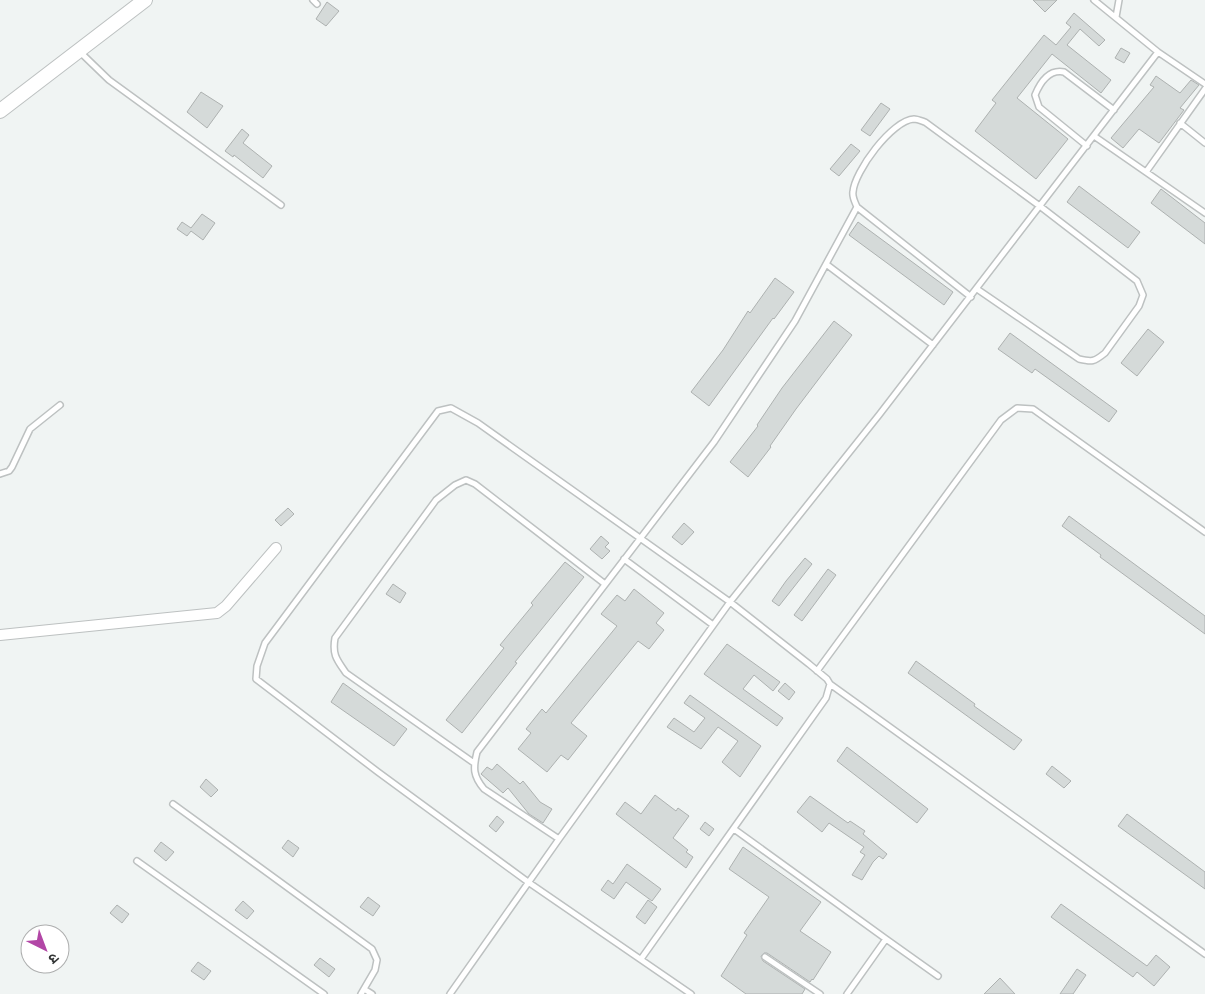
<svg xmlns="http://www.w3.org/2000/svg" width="1205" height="994" font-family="'Times New Roman','Noto Sans Devanagari',serif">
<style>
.building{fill:#d5dad9;stroke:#adb1b0}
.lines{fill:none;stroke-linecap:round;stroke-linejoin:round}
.lane-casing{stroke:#bdc1c1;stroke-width:8}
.street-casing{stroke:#bdc1c1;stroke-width:12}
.secondary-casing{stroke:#bdc1c1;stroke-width:16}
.lane{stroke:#fff;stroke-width:5}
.street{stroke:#fff;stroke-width:10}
.secondary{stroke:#fff;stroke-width:14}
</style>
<rect width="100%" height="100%" fill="#f0f4f3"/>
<path class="building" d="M1033 0H1057L1045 12Z
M327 2 339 11 326 26 316 19Z
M1074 13 1105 40 1099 46 1080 29 1067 45 1111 80 1101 93 1052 54 1017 98 1068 139 1036 179 975 131 996 103 992 100 1044 35 1056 45 1071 27 1066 23Z
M1121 48 1130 53 1124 63 1115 58Z
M1156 76 1180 93 1191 80 1199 85 1180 108 1184 110 1159 143 1139 129 1123 148 1111 138 1154 87 1150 85Z
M201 92 223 106 207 128 187 112Z
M881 103 890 109 870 136 861 130Z
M242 129 249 135 243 143 272 166 263 178 234 155 233 157 225 151Z
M851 144 860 151 839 176 830 169Z
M1079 186 1140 232 1128 248 1067 202Z
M1161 189 1205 223V244L1151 203Z
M202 214 215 223 203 240 191 231 187 236 177 229 182 222 191 228Z
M858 222 953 292 944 305 849 235Z
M775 278 794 292 774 319 773 318 709 406 691 392 723 350 748 311 750 313Z
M834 321 852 335 796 409 770 446 771 447 748 477 730 462 758 426 757 425 782 388Z
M1148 329 1164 342 1137 376 1121 363Z
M1010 333 1117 411 1109 422 1035 369 1032 373 998 349Z
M288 508 294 514 281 526 275 520Z
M1069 516 1205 616V634L1100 557 1101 555 1062 526Z
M684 523 694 532 682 545 672 537Z
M601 536 609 543 605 547 610 551 602 559 590 549Z
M805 558 812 564 779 606 772 601 786 581Z
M565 562 584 577 515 662 517 663 462 733 446 720 504 648 500 645 533 605 531 603Z
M828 569 836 575 802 621 794 615Z
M393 584 406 593 400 603 386 594Z
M634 589 664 613 656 623 664 630 649 649 638 641 571 723 587 736 568 760 561 755 547 772 518 749 531 733 526 729 542 709 546 713 617 626 601 614 617 595 625 601Z
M727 644 780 682 773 691 754 675 743 689 783 718 777 726 704 674Z
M916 661 975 704 974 706 1022 740 1014 750 908 673Z
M343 683 407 729 394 746 331 702Z
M785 683 795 692 789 700 778 691Z
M690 695 761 746 740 777 722 762 738 741 718 727 701 749 667 727 674 718 694 732 705 718 684 703Z
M847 747 928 809 917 823 837 761Z
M497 764 520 784 523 781 540 802 552 809 543 823 529 814 508 788 503 793 481 774 487 767 492 770Z
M1052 766 1071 781 1064 788 1046 774Z
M206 779 218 790 211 797 200 787Z
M655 795 676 811 678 808 689 816 673 838 688 850 686 852 693 857 686 868 616 814 625 802 641 814Z
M810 796 848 823 850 821 865 831 863 834 887 854 883 859 879 856 873 862 862 880 852 875 865 855 860 852 864 847 829 823 822 832 797 812Z
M1127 814 1205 872V889L1118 826Z
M497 816 504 822 496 832 489 826Z
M705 822 714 829 709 836 700 829Z
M288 840 299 848 293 857 282 848Z
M161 842 174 852 166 861 154 851Z
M743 847 821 902 800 931 831 952 813 980 812 979 810 982 767 953H764L761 956 763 961 805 989 802 994H746L721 976 747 935 744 933 769 897 729 869Z
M627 864 661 889 652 901 626 882 614 899 601 890 608 880 613 884Z
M368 897 380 906 373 916 360 907Z
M648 900 657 907 645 924 636 917Z
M243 901 254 911 247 919 235 910Z
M1061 904 1147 966 1156 955 1170 967 1154 986 1137 972 1133 977 1051 917Z
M117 905 129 914 122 923 110 913Z
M320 958 335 969 329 977 314 965Z
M198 962 211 971 204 980 191 971Z
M1077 969 1086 975 1073 994H1060Z
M1000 978 1015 994H984Z"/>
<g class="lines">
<defs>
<path id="lane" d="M313 0 317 4
M1094 0 1158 52 1205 84
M1116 17 1119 0
M79 51 109 80 281 205
M1180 123 1205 143
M1094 136 1205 213
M1087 146 1039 107 1035 95C1040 83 1049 69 1064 72L1114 110
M1146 172 1205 89
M826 264 933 345
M971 297 857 207C855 202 852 197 853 192 854 172 892 120 914 119 917 119 922 121 925 122L1041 207 1137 281 1143 295 1139 306 1105 353C1094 362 1092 362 1079 359L977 289
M0 474 9 471 12 467 30 429 60 405
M624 559 713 625
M817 671 1001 420 1017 408 1033 409 1205 532
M474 763 346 673C337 660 332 655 335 638L436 500 455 485 466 480 475 484 605 584
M173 804 372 949 377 960 375 970 361 994
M734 829 886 939 847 994
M559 839 730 602 879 415 1158 52
M137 861 324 994
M886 939 938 976
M765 957 820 994
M641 959 826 698 830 684
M364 989 372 994
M450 994 559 839 484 789C473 776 473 768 477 752L714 442 795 321 857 207
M691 994 528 882 378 772 256 679 257 666 265 643 438 411 451 408 478 423 730 602 809 664 827 679 830 684 1205 954"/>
<path id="street" d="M0 635 217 613 226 606 276 548"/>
<path id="secondary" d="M0 111 145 0"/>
</defs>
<use href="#lane" class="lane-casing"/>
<use href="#street" class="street-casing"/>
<use href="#secondary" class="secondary-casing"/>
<use href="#lane" class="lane"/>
<use href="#street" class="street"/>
<use href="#secondary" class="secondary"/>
</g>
<g transform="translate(45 949) rotate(138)"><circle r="24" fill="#ffffff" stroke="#adaeae"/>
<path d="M0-4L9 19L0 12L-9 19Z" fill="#b246a6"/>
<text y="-8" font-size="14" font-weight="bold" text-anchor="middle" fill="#323434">उ</text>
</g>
</svg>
